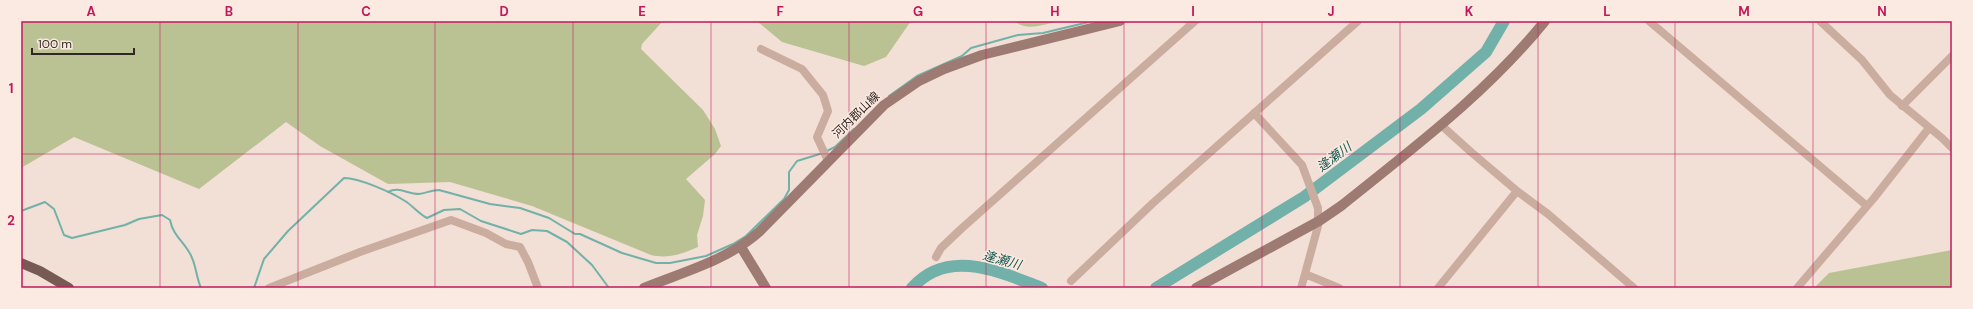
<svg xmlns="http://www.w3.org/2000/svg" width="1973" height="309" font-family="'DM Sans','Noto Sans JP',sans-serif">
<style>
.green{fill:#bac294}
.lines{fill:none;stroke-linecap:round;stroke-linejoin:round}
.stream{stroke:#72b1a9;stroke-width:2}
.river{stroke:#72b1a9;stroke-width:12}
.street{stroke:#cbada0;stroke-width:8}
.secondary{stroke:#9e7b72;stroke-width:10}
.primary{stroke:#775a54;stroke-width:10}
.grid{fill:none;stroke:#c2185b;stroke-width:1;stroke-opacity:0.55}
.labels{text-anchor:middle;dominant-baseline:central;stroke-width:3;stroke-linejoin:round;paint-order:stroke}
.street-label{font-size:12px;fill:#342624;stroke:#faeae1}
.water-label{font-size:13px;font-style:italic;fill:#175851;stroke:#faeae1}
.neatline{fill:none;stroke:#c2185b;stroke-width:1.5}
.grid-label{font-size:13px;text-anchor:middle;font-weight:bold;fill:#c2185b}
</style>
<rect width="100%" height="100%" fill="#f2dfd5"/>
<path class="green" d="M21 21H663L642 44 641 49 703 110 715 129 721 146 715 154 686 179 705 200 703 216 697 235 698 247C682 254 668 259 651 255L532 206 450 182 388 184 320 146 286 122 199 189 74 137 21 168Z
M757 21H911L886 57 864 66 782 42Z
M1015 21H1060C1046 24 1025 32 1015 21Z
M1952 250V288H1814L1829 273Z"/>
<g class="lines">
<path class="stream" d="M889 96 917 76 962 56 971 48 1018 35 1043 33 1093 21
M827 151 835 147 854 129
M388 192C399 186 407 194 419 194 426 193 432 190 439 190L490 204 520 208 549 218 575 234H580L622 253 656 263H670L706 256 733 244 746 236 784 199 789 190V172L797 161 823 153
M21 211 45 202 54 209 64 235 72 238 125 225 139 219 162 215 170 220C173 235 182 240 189 252 196 262 196 277 201 288
M254 288 264 259 288 231 344 178C359 178 391 192 405 201 413 206 419 214 427 218L444 210 460 209 481 221 521 234 532 230 547 231 567 242 592 265 609 288"/>
<path class="river" d="M912 288C948 247 1000 272 1042 288
M1156 288 1304 197 1421 109 1486 52 1504 21"/>
<path class="street" d="M1649 21 1867 206
M1820 21 1862 60 1890 95 1942 138 1952 148
M761 49 802 69 823 95 828 111 817 137 828 161
M1902 106 1952 56
M1254 113 1302 165 1318 208V226L1305 274 1339 288
M1441 125 1471 152 1517 191 1548 214 1634 288
M936 257 941 248 961 229 1195 21
M1071 281 1153 203 1358 21
M269 288 360 252 451 220 486 233 506 244 520 247 528 262 538 288
M1301 288 1305 274
M1438 288 1517 191
M1797 288 1874 198 1929 128"/>
<path class="secondary" d="M741 247 766 288
M644 288C683 272 726 261 759 232L884 105 919 81 944 69 982 55 1120 21
M1196 288 1319 221 1341 206C1413 148 1487 93 1545 21"/>
<path class="primary" d="M21 263 40 271 69 288"/>
</g>
<path class="grid" d="M160 21V288M298 21V288M435 21V288M573 21V288M711 21V288M849 21V288M986 21V288M1124 21V288M1262 21V288M1400 21V288M1538 21V288M1675 21V288M1813 21V288M21 154H1952"/>
<g class="labels">
<g class="street-label">
<text transform="translate(856 115) rotate(-44)">河内郡山線</text>
</g>
<g class="water-label">
<text transform="translate(1334 157) rotate(-37)">逢瀬川</text>
<text transform="translate(1002 260) rotate(16)">逢瀬川</text>
</g>
</g>
<rect width="1973" height="309" fill="none" stroke="#faeae1" stroke-width="44"/>
<path d="M32 48v6h102v-6" fill="none" stroke="#342624" stroke-width="2"/>
<text x="38" y="48" font-size="12" fill="#342624" stroke="#faeae1" stroke-width="3" paint-order="stroke">100 m</text>
<rect x="22" y="22" width="1929" height="265" class="neatline"/>
<g class="grid-label">
<text x="91" y="16">A</text>
<text x="229" y="16">B</text>
<text x="366" y="16">C</text>
<text x="504" y="16">D</text>
<text x="642" y="16">E</text>
<text x="780" y="16">F</text>
<text x="918" y="16">G</text>
<text x="1055" y="16">H</text>
<text x="1193" y="16">I</text>
<text x="1331" y="16">J</text>
<text x="1469" y="16">K</text>
<text x="1607" y="16">L</text>
<text x="1744" y="16">M</text>
<text x="1882" y="16">N</text>
<text x="11" y="93">1</text>
<text x="11" y="225">2</text>
</g>
</svg>
